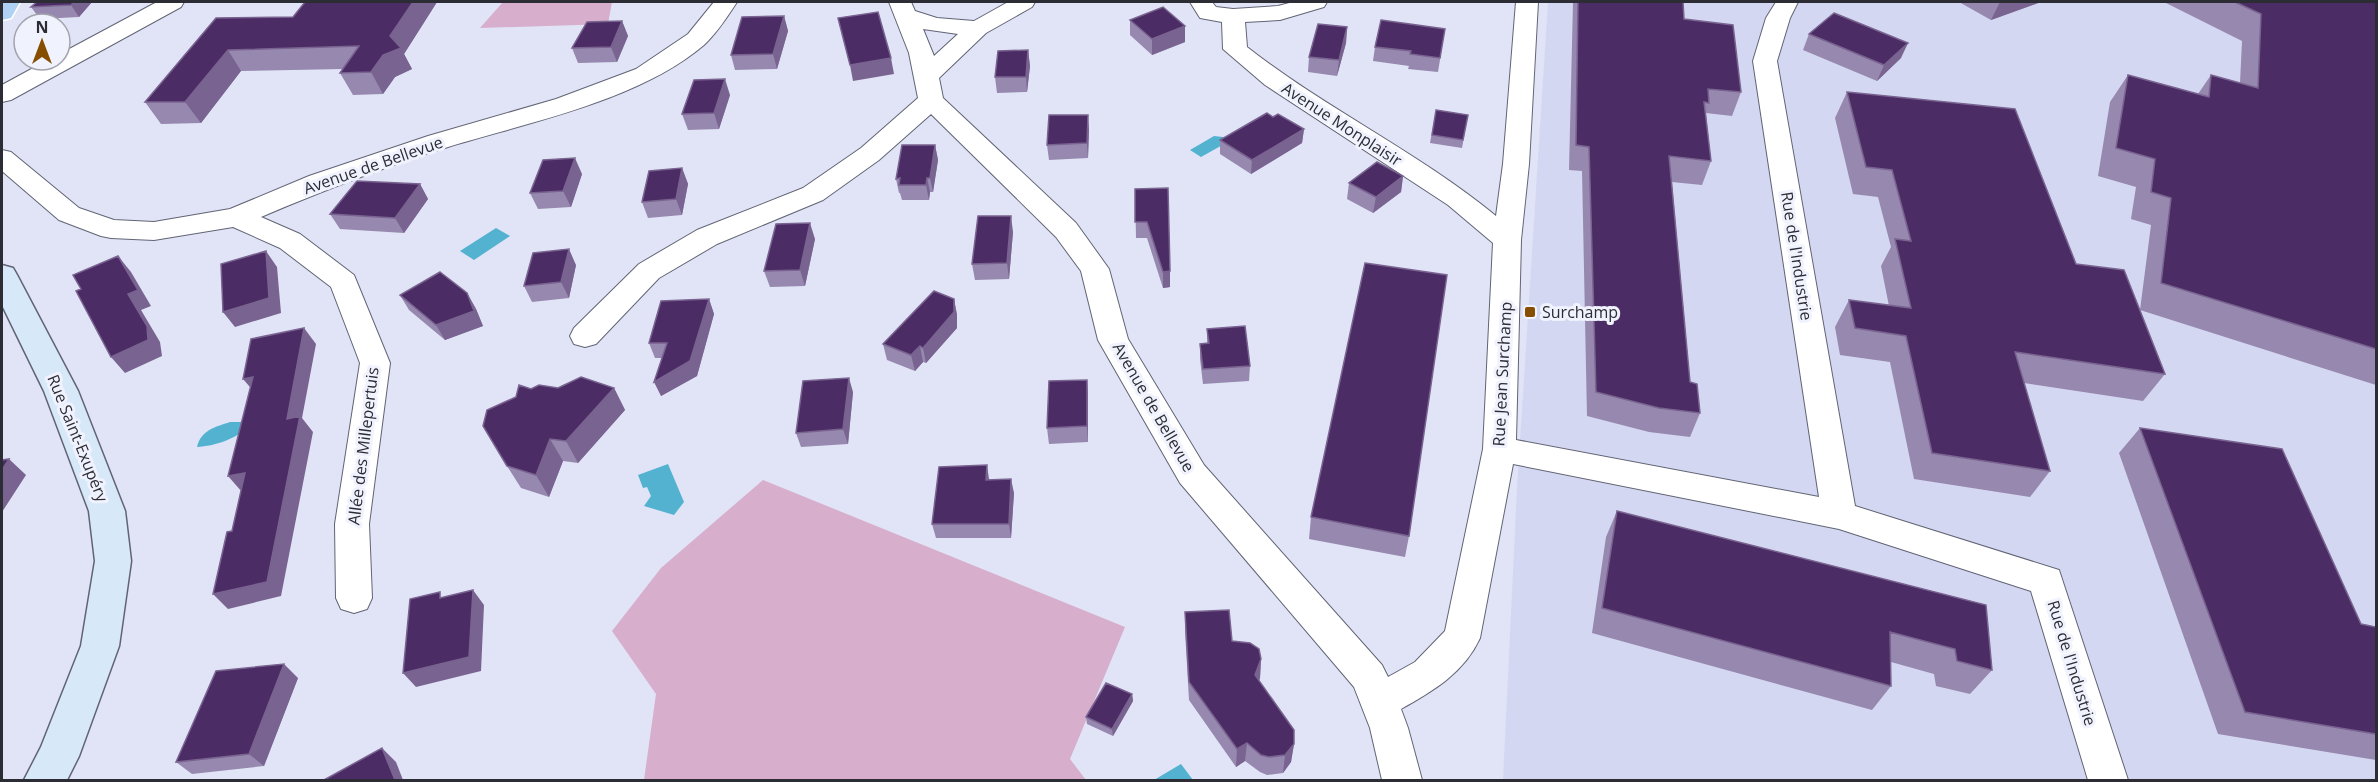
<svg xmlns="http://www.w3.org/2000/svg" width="2378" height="782" font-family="'Open Sans',sans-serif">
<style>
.built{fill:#d4d7f1}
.green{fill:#d7aecb}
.water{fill:#52b2cf}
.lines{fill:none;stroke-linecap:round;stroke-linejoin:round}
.street-casing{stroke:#616474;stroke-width:2}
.secondary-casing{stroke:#616474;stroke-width:3}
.primary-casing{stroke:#fff;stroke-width:3}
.street{fill:#fff;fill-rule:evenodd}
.secondary{fill:#d7e8f9;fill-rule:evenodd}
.primary{fill:#afd1f4;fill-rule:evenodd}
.wall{fill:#9688ae}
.shaded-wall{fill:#796390}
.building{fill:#4c2c64;stroke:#796390;stroke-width:1.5}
.poi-dot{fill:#864e00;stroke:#f0f2fe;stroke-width:2}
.labels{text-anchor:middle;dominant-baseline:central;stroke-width:6;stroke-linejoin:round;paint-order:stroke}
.street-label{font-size:16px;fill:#2c2d34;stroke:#f0f2fe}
.poi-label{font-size:16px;fill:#2c2d34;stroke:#f0f2fe;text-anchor:start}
</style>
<rect width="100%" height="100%" fill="#e1e4f7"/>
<path class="built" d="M1548 2H2376V780H1503L1517 488Z"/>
<path class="green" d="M503 2H612L608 24 480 28Z
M763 480 1125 627 1070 759 1086 780H644L656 694 612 631 661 568Z"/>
<path class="water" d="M1214 136 1223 137 1226 143 1201 157 1190 150Z
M496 228 510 236 474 260 460 251Z
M230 422H241L248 426C237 439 215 446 197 447 201 430 215 427 230 422Z
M668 464 684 502 674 515 644 506 651 496 647 487 643 488 638 475Z
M1181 764 1193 780H1154Z"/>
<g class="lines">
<defs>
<path id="street" d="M157 2H184L181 7 11 100 2 102V85L48 60H60V54Z
M714 2H737C728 16 716 34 704 45 638 101 529 122 448 147 384 167 322 191 261 217L300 234 354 275 390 363 369 524 372 598 367 609 354 613 341 609 336 598 335 524 360 363 331 287 280 248 233 227 154 240 111 238 101 236 59 220 2 171V150L11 152 79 208 114 220 154 222 230 209 309 176 428 136 556 99 636 69 688 34Z
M889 2H911L915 11 937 18 974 21 1008 2H1035L1032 7 986 33 939 78 943 98 1076 223 1109 269 1128 339 1204 465 1382 665 1388 677 1415 662 1445 631 1483 449 1493 243 1448 205 1265 85 1223 49 1222 22 1200 18 1190 2H1212L1216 7 1233 9 1278 6 1293 2H1327L1324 7 1280 20 1245 22 1247 47C1326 109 1418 152 1496 216L1503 164 1516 2H1538L1529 164 1521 240 1516 440 1819 497 1753 61 1766 18 1776 2H1798L1790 18 1777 61 1855 506 2059 570 2128 780H2088L2031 591 1839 529 1513 464 1480 638C1464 673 1433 691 1401 709L1408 728 1422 780H1382L1370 728 1354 687 1180 483 1098 340 1081 271 1056 237 931 114 879 160 823 200 717 244 659 278 596 344 585 347 574 344 570 336 574 328 639 264 697 230 803 188 861 148 918 98 909 53ZM923 29 958 34 934 56Z"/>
<path id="secondary" d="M2 265 13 268 17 275 78 391 125 511 131 561 119 646 79 756 67 780H24L41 747 81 646 95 561 89 511 44 391 2 305Z"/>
<path id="primary" d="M2 2H20L11 18 2 20Z"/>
</defs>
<use href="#street" class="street-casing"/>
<use href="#secondary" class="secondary-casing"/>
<use href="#primary" class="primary-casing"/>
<use href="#street" class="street"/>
<use href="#secondary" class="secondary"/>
<use href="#primary" class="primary"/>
</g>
<path class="wall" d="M92 2 79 17 40 19 31 7Z
M305 2H437L404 54 412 69 395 77 383 94 353 95 340 73 343 69 241 71 201 123 161 124 145 102 216 18 293 17Z
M1573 2H1683L1684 19 1741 92 1732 116 1706 113 1711 161 1702 185 1672 182 1690 382 1700 413 1690 437 1649 432 1587 416 1582 171 1569 170Z
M1959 2H2041L1991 20Z
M2164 2H2376V385L2140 310 2151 225 2131 219 2136 187 2098 176 2110 102 2128 75 2198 94 2211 75 2240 83 2242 41Z
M784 16 788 31 777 69 735 70 731 55Z
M1130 20 1185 42 1152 55 1130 35Z
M622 21 628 36 617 62 578 63 572 48Z
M1347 27 1346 43 1337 76 1308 72 1309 57Z
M1445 29 1438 72 1408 69 1409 66 1373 61 1375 47Z
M1809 34 1901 58 1877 81 1803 50Z
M1028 50 1030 66 1027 92 997 93 995 77Z
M1847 92 2076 264 2165 374 2143 401 2024 383 2050 471 2030 497 1914 479 1890 362 1840 355 1835 327 1849 300 1889 306 1881 266 1891 247 1878 197 1853 194 1835 118Z
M730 95 719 129 688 130 682 114Z
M1436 110 1468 115 1462 148 1430 143Z
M1273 117 1304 129 1302 143 1251 174 1220 154V140Z
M1089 129 1088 158 1049 160 1047 145Z
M935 145 938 160 933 192H930L929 200H902L900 193H899L896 179Z
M682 168 688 184 682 215 648 218 642 202Z
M582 174 571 207 538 209 530 193Z
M1403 176 1401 192 1373 213 1347 199 1349 183Z
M420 184 428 199 404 233 340 229 330 214Z
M1135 189 1170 287 1163 288 1147 238H1136Z
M1013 232 1009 279 975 280 972 264Z
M815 239 805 286 770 287 764 271Z
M576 265 569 298 532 302 524 286Z
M467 293 476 309 483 326 445 340 409 310 400 295Z
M709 299 714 314 697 376 661 396 662 358H655L649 343Z
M954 299 957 315V328L926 363 923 362 915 371 887 360 883 344Z
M1207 329 1250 366 1249 381 1203 384 1200 359V344L1207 343Z
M1087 380 1088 396V442L1049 444 1047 428Z
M558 388H614L625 410 578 463 563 461 549 497 521 488 507 466 531 389Z
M853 392 848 444 801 447 796 433Z
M2140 428 2361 624 2376 627V760L2218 734 2119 453Z
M989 480 1014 493 1011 538H936L932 524Z
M1617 511 1986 605 1992 670 1970 694 1936 686 1934 674 1891 662V686L1872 710 1592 633 1606 537Z
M1311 517 1409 536 1405 557 1309 539Z
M1185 612 1261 659 1260 678 1259 681 1294 744 1291 762 1283 773 1267 775 1260 772 1245 761 1236 767 1189 700 1185 631Z
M298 678 264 766 192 774 176 762Z
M1132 694 1133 701 1113 736 1087 724 1086 717Z"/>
<path class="shaded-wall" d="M74 2H92L79 17 71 5Z
M413 2H437L404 54 412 69 395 77 383 94 371 72 390 36Z
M2000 2H2041L1991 20Z
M784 16 788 31 777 69 773 54Z
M622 21 628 36 617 62 611 47Z
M1185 26V42L1152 55V39Z
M1347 27 1346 43 1337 76 1339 60Z
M1908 43 1901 58 1877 81 1884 65Z
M228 50 241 71 201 123 185 102Z
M1028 50 1030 66 1027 92 1026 77Z
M891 58 894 74 853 81 850 65Z
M725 79 730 95 719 129 714 113Z
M1088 115 1089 129 1088 158 1087 143Z
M1304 129 1302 143 1251 174 1252 160Z
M935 145 938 160 933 192 930 178Z
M575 158 582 174 571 207 563 191Z
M682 168 688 184 682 215 676 199Z
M1403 176 1401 192 1373 213 1376 197Z
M927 178 930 192 929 200 926 185Z
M420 184 428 199 404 233 395 218Z
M1011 216 1013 232 1009 279 1007 263Z
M810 223 815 239 805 286 800 270Z
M569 249 576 265 569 298 561 282Z
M266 251 277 267 281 313 235 327 223 312Z
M118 256 131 272 151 306 141 310 160 342 162 356 125 373 111 357Z
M1170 271V287L1163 288V272Z
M467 293 476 309 483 326 445 340 436 325Z
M709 299 714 314 697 376 661 396 654 382Z
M954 299 957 315V328L926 363 923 348Z
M304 328 316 344 302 418 313 432 281 596 228 609 213 594 287 419Z
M920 346 923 362 915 371 911 355Z
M253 377 256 394 243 379Z
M849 378 853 392 848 444 843 429Z
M1087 380 1088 396V442L1087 426Z
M614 388 625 410 578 463 566 441Z
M550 439 563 461 549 497 536 475Z
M9 459 26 475 2 512V470Z
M987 465 989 479V494L986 480Z
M245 473 242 492 228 476Z
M1011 479 1014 493 1011 538 1009 524Z
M473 590 484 605 481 671 416 687 403 673Z
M1261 659 1260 678 1253 694 1255 675Z
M284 664 298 678 264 766 249 754Z
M1132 694 1133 701 1113 736 1112 729Z
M1247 743 1245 761 1236 767 1237 749Z
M1294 744 1291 762 1283 773 1285 755Z
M382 748 396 762 403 780H395Z"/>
<path class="building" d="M37 2H74L71 5 31 7Z
M305 2H413L390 36 401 48 383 55 371 72 340 73 359 46 228 50 185 102H145L216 18 293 17Z
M1578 2H1683L1684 19 1733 25 1741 92 1708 89 1709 103 1704 102 1711 161 1669 156 1690 382 1697 384 1700 413 1659 408 1596 392 1589 147 1576 145Z
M2235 2H2376V349L2161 283 2171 198 2151 192 2155 159 2116 148 2128 75 2209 97 2211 75 2258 88 2261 14Z
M1163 7 1185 26 1152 39 1130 20Z
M878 12 891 58 850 65 838 18Z
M1834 13 1908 43 1884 65 1809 34Z
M784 16 773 54 731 55 742 17Z
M1381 20 1445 29 1440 58 1410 54 1411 51 1375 47Z
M622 21 611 47 572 48 587 22Z
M1318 24 1347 27 1339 60 1309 57Z
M1028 50 1026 77H995L998 51Z
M725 79 714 113 682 114 694 80Z
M1847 92 2015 109 2076 264 2124 270 2165 374 2015 352 2050 471 1932 453 1906 336 1855 328 1849 300 1911 308 1895 239 1911 241 1892 170 1866 167Z
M1436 110 1468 115 1463 140 1432 135Z
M1267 113 1273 117 1278 114 1304 129 1252 160 1220 140Z
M1049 115H1088L1087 143 1047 145Z
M902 145H935L930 178H927L926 185H899L900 178 896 179Z
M575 158 563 191 530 193 543 160Z
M1377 162 1403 176 1376 197 1349 183Z
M682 168 676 199 642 202 649 171Z
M357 181 420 184 395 218 330 214Z
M1168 188 1170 271 1163 272 1147 222H1135V189Z
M978 216H1011L1007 263 972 264Z
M810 223 800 270 764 271 776 224Z
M569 249 561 282 524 286 533 253Z
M266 251 269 298 223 312 221 264Z
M118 256 138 290 128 294 147 326 148 340 111 357 76 291 81 289 73 275Z
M1365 263 1447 275 1409 536 1311 517Z
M440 272 467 293 474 311 436 325 400 295Z
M934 291 954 299V312L923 348 920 346 911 355 883 344Z
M709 299 690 361 654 382 667 343H649L661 301Z
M1245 326 1250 366 1203 369 1200 344 1209 343 1207 329Z
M304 328 287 419 300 416 267 582 213 594 227 532 232 531 245 473 228 476 253 377 243 379 251 339Z
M581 377 614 388 566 441 550 439 536 475 507 466 483 426 487 410 516 397 519 385 531 389 539 385 558 388Z
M849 378 843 429 796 433 803 381Z
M1087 380V426L1047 428 1049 381Z
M2140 428 2282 449 2361 624 2376 627V734L2245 712Z
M9 459 2 470V460Z
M987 465 986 480 1011 479 1009 524H932L939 467Z
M1617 511 1986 605 1992 670 1957 661 1955 649 1890 632 1891 686 1602 608Z
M473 590 469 657 403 673 410 599 440 592V598Z
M1229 610 1232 641 1250 643 1259 649 1261 659 1255 675 1294 730V744L1285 755 1269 757 1261 755 1247 743 1237 749 1189 682 1185 612Z
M284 664 249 754 176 762 216 671Z
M1106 683 1132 694 1112 729 1086 717Z
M382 748 395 780H324Z"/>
<rect class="poi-dot" x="1524" y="306" width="12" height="12" rx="3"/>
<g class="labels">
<g class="street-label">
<text transform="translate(1342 124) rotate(33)">Avenue Monplaisir</text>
<text transform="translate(373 165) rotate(-19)">Avenue de Bellevue</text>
<text transform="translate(1797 256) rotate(81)">Rue de l'Industrie</text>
<text transform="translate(1502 374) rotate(-87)">Rue Jean Surchamp</text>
<text transform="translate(1154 407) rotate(60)">Avenue de Bellevue</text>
<text transform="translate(78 438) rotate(68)">Rue Saint-Exupéry</text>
<text transform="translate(363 446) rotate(-83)">Allée des Millepertuis</text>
<text transform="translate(2072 663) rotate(73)">Rue de l'Industrie</text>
</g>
<g class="poi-label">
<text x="1542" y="312">Surchamp</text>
</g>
</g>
<rect width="2378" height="782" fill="none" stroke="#2c2d34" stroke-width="6"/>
<g transform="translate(42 42)"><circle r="28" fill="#f0f2fe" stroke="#a2a3ad" stroke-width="1.5"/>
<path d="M0-4.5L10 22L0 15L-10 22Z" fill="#864e00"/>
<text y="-9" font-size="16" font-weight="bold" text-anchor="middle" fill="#2c2d34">N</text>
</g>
</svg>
